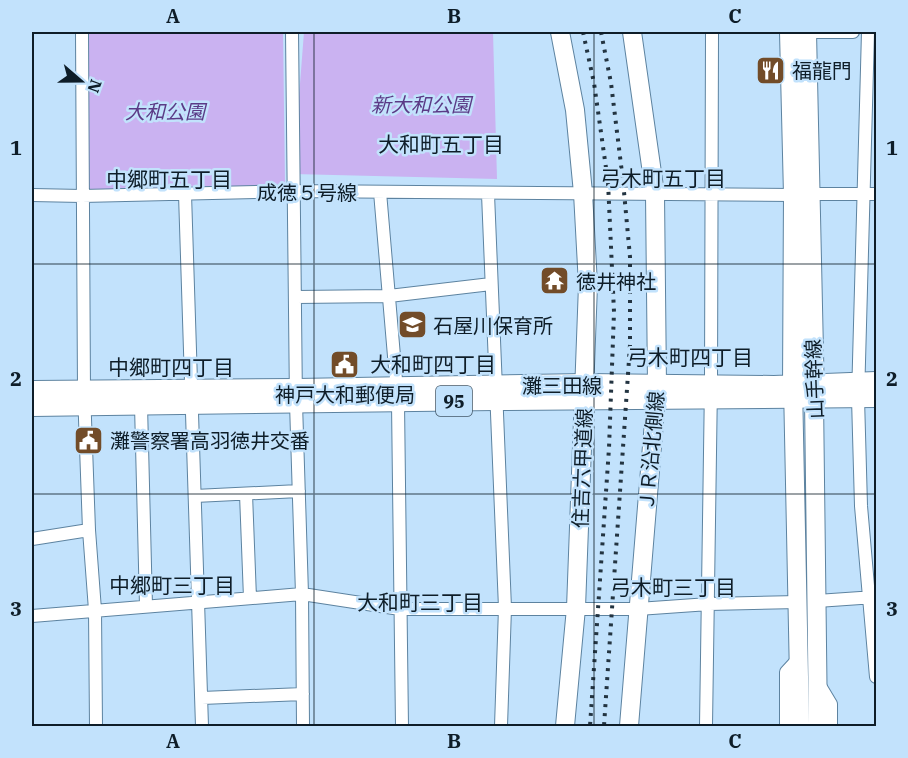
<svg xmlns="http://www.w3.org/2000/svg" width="908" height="758" font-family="'IBM Plex Serif','Noto Sans JP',serif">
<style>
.green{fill:#cab2f1}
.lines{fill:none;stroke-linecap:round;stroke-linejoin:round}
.street-casing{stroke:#5d83a0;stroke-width:14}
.secondary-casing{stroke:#5d83a0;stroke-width:20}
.primary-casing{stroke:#5d83a0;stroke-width:22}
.street{stroke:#fff;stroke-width:12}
.secondary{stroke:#fff;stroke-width:18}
.primary{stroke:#fff;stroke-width:20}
.rail{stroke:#233441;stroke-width:4;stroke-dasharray:3 6;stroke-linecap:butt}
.grid{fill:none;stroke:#0e1d28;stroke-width:1.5;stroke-opacity:0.55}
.labels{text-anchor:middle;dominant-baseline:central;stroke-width:5;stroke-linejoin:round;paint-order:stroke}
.shield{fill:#c2e2fc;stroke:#445868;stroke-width:1.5}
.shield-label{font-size:18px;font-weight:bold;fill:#0e1d28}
.poi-label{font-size:20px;fill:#0e1d28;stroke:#c2e2fc;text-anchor:start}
.park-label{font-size:20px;font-style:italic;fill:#5b3a86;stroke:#c2e2fc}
.street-label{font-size:20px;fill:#0e1d28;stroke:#c2e2fc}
.neighbourhood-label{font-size:21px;fill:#0e1d28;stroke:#c2e2fc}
.neatline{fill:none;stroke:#0e1d28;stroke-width:2}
.grid-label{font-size:20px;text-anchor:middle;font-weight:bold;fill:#0e1d28}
</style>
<rect width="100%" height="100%" fill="#c2e2fc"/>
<path class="green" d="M85 32H283L285 183 283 186 89 192Z
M304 32H493L497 179 293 174Z"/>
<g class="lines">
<defs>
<path id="street" d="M82 32 84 391 89 530 95 610 96 726
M292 32 296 403 302 594 303 726
M810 32H853
M868 32 858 398 861 506 876 677
M380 192 398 403 402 726
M185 194 202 726
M488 194 505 608 501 726
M810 194H876
M32 195 82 196 295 191 794 195
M296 297 389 296 491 284
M141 405 146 606
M246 494 250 598
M195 496 299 491
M32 539 89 530
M817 601 875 597
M32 616 302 594 400 609H638L709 604 798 602
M819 684 831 704V726
M202 698 303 694
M706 726 711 384 712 32
M786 726V672L798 659"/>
<path id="secondary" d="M560 32 575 110 583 193 588 285 576 608 565 726
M793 386 800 726
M814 399 818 726
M629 726 657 385 655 194 632 32"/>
<path id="primary" d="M790 32 794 195 793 386
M806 32 814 398
M32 391 297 389 586 384 774 386 876 382
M32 406 495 400 876 397"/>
</defs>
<use href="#street" class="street-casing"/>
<use href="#secondary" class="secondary-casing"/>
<use href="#primary" class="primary-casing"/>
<use href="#street" class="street"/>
<use href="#secondary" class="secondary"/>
<use href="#primary" class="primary"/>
<path class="rail" d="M583 32 594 83 608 182 614 312 609 448 590 726
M601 32 611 83 623 181 630 257V345L604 726"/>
</g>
<path class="grid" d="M314 32V726M594 32V726M32 264H876M32 494H876"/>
<defs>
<symbol id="restaurant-square" viewBox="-11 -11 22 22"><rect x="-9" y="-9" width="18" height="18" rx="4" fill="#724c29" stroke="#c2e2fc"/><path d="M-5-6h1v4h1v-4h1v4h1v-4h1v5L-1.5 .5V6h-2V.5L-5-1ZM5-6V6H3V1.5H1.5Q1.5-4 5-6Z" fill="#fff"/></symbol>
<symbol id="temple-square" viewBox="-11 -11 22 22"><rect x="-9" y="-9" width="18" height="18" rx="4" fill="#724c29" stroke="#c2e2fc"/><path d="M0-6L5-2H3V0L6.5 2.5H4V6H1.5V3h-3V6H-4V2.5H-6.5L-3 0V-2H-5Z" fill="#fff"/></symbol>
<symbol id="school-square" viewBox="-11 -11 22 22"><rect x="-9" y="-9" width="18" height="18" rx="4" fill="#724c29" stroke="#c2e2fc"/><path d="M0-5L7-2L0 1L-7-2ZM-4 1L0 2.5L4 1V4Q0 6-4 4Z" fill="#fff"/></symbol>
<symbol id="civic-square" viewBox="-11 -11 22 22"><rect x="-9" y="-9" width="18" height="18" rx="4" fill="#724c29" stroke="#c2e2fc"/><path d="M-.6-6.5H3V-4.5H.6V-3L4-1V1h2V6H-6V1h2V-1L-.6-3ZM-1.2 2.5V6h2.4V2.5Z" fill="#fff"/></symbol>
</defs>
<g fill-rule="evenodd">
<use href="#restaurant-square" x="754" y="54" width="33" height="33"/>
<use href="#temple-square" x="538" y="264" width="33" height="33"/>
<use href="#school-square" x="396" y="308" width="33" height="33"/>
<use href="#civic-square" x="328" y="348" width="33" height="33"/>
<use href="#civic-square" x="72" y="424" width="33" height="33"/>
</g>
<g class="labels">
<rect class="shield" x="436" y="386" width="36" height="30" rx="4.5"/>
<g class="shield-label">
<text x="454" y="401">95</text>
</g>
<g class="poi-label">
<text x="792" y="70">福龍門</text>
<text x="576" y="281">徳井神社</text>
<text x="433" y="325">石屋川保育所</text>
<text x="345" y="394" text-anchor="middle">神戸大和郵便局</text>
<text x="110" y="440">灘警察署高羽徳井交番</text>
</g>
<g class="park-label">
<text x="421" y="104">新大和公園</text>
<text x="165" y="111">大和公園</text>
</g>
<g class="street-label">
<text x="307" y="192">成徳５号線</text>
<text transform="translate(814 379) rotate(-92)">山手幹線</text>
<text x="562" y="385">灘三田線</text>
<text transform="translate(651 451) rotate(-85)">ＪＲ沿北側線</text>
<text transform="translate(582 468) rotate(-88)">住吉六甲道線</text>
</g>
<g class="neighbourhood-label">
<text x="441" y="144">大和町五丁目</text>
<text x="663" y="178">弓木町五丁目</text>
<text x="169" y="179">中郷町五丁目</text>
<text x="690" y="357">弓木町四丁目</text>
<text x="433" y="364">大和町四丁目</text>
<text x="171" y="367">中郷町四丁目</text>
<text x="172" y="585">中郷町三丁目</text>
<text x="673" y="587">弓木町三丁目</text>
<text x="420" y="602">大和町三丁目</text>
</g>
</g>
<rect width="908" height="758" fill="none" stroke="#c2e2fc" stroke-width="66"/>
<g transform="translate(81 81) rotate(110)" stroke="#c2e2fc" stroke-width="4.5" paint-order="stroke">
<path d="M0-4.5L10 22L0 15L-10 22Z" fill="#0e1d28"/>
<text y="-9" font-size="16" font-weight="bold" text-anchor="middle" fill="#0e1d28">N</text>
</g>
<rect x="33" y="33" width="842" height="692" class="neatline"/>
<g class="grid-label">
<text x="173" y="23">A</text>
<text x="454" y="23">B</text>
<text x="735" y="23">C</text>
<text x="16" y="155">1</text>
<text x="892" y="155">1</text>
<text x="16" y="386">2</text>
<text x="892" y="386">2</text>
<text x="16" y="616">3</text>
<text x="892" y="616">3</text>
<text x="173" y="748">A</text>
<text x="454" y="748">B</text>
<text x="735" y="748">C</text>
</g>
</svg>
